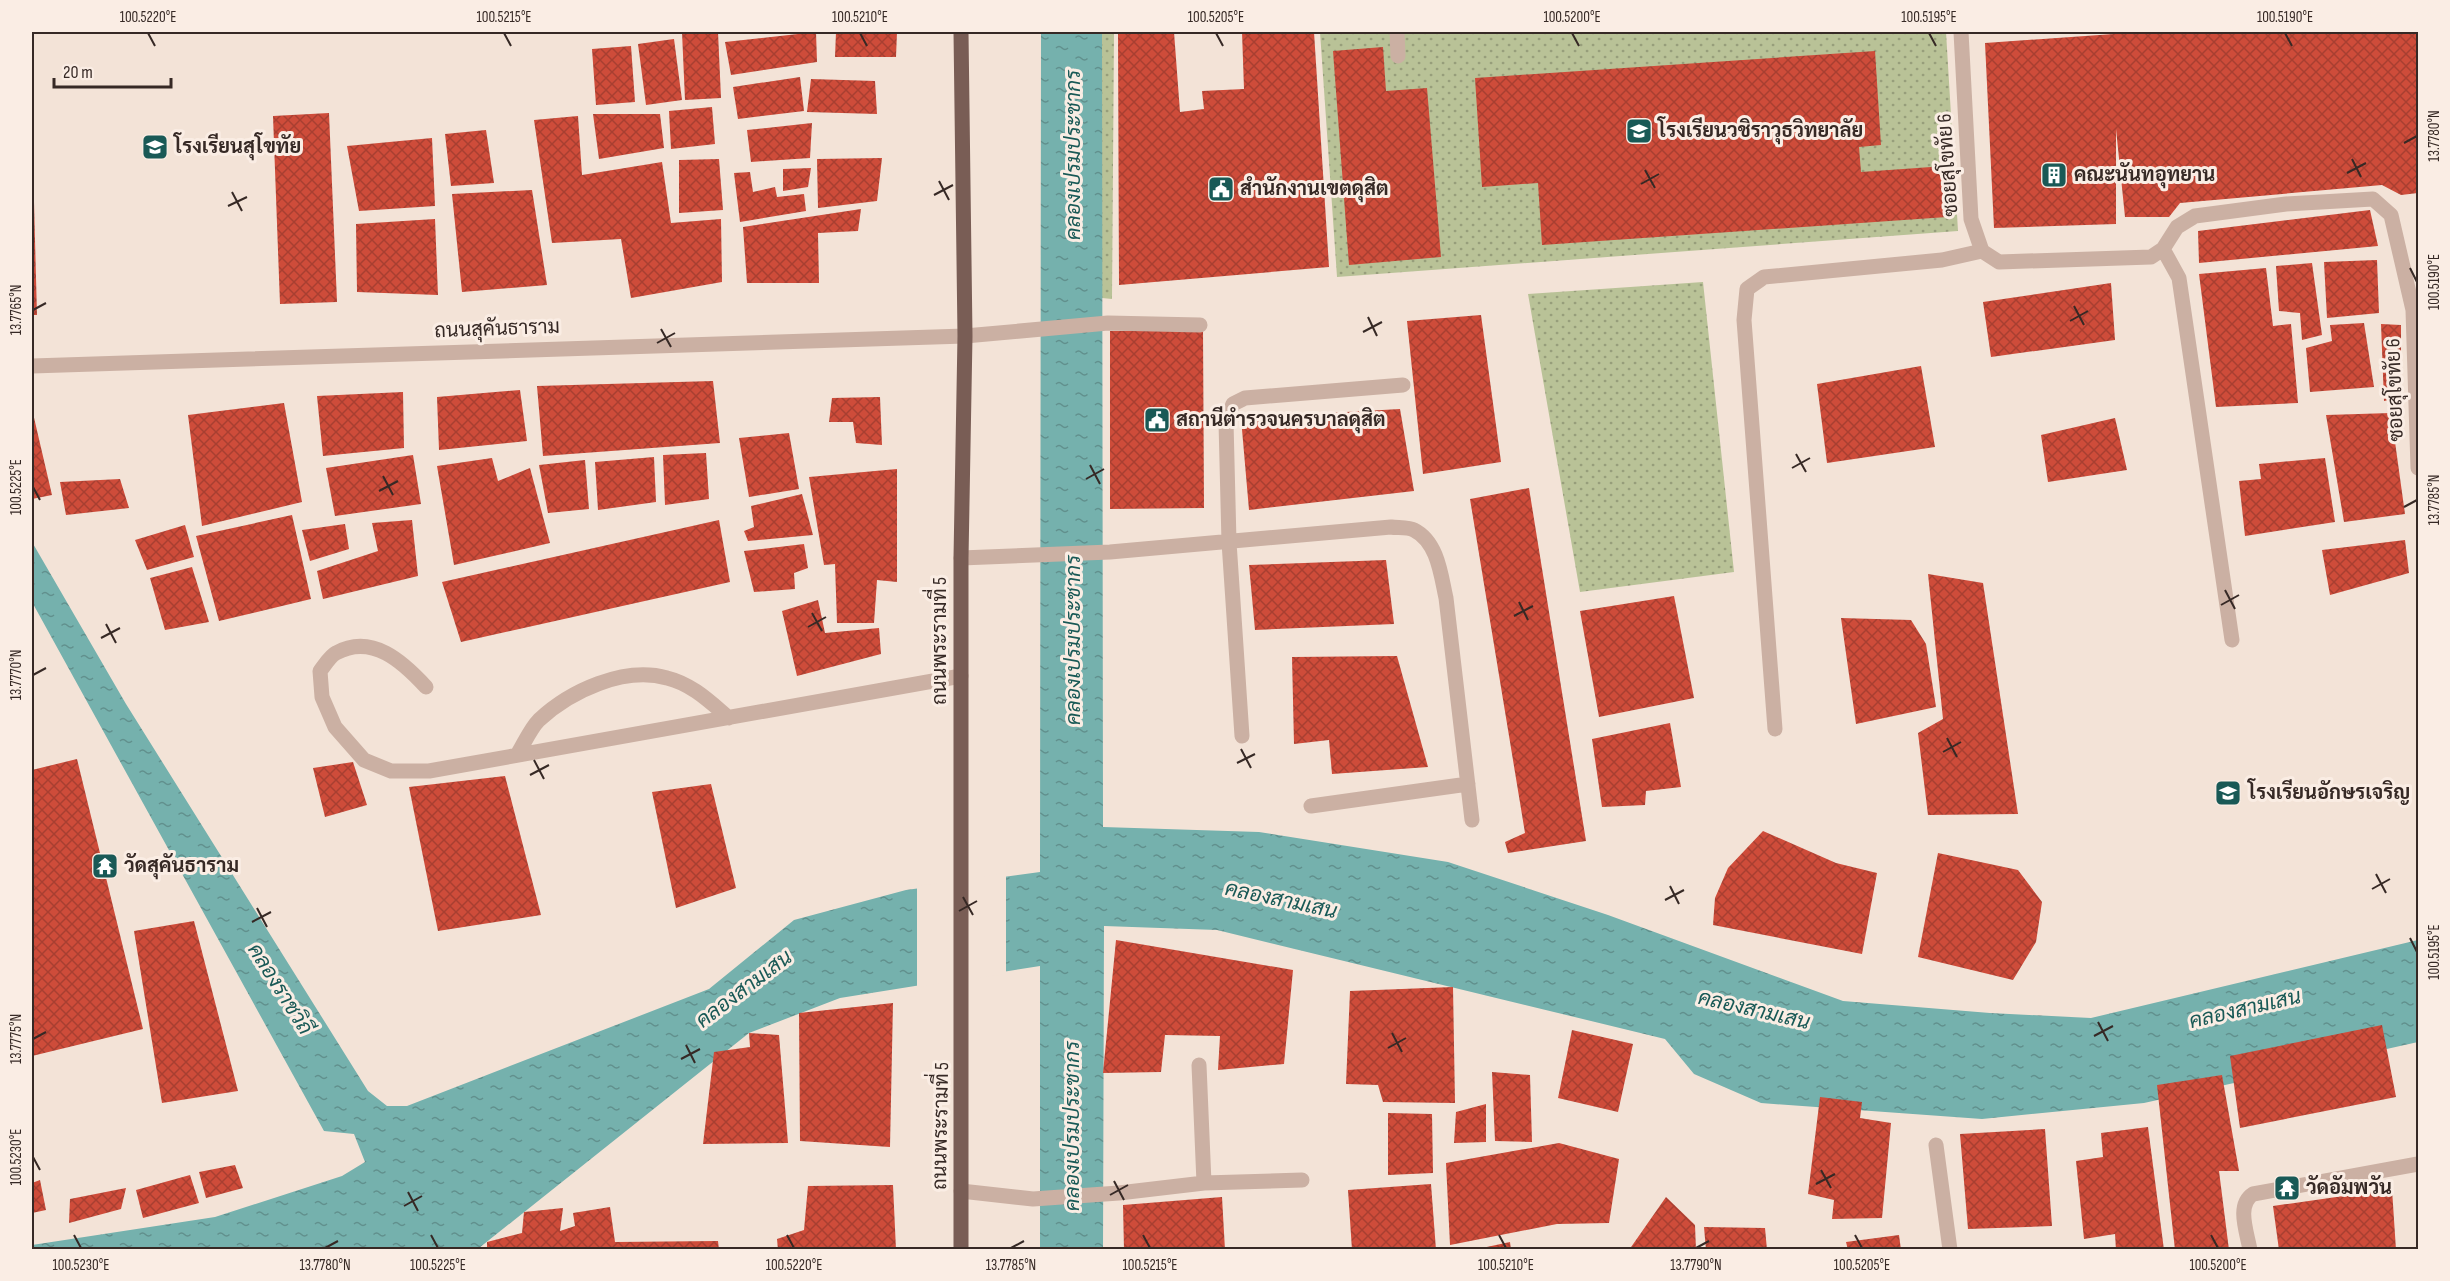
<svg xmlns="http://www.w3.org/2000/svg" width="2450" height="1281" font-family="'Sofia Sans Condensed',Sarabun,sans-serif">
<style>
.garden{fill:url(#garden-dots)}
.water{fill:url(#water-ripples)}
.pier{fill:#f3e3d7}
.building{fill:url(#building-cross-hatch)}
.lines{fill:none;stroke-linecap:round;stroke-linejoin:round}
.minor{stroke:#cbb0a3;stroke-width:15}
.major{stroke:#795d55;stroke-width:15}
.ticks{fill:none;stroke:#362925;stroke-width:2}
.labels{text-anchor:middle;dominant-baseline:central;stroke-width:6;stroke-linejoin:round;paint-order:stroke}
.poi-label{font-size:20px;font-weight:bold;fill:#362925;stroke:#faede4;text-anchor:start}
.street-label{font-size:20px;fill:#362925;stroke:#faede4}
.water-label{font-size:21px;font-style:italic;fill:#195956;stroke:#faede4}
.neatline{fill:none;stroke:#362925;stroke-width:2}
.ticks-label{font-size:15px;text-anchor:middle;fill:#362925}
</style>
<defs>
<pattern id="garden-dots" width="8" height="8" patternUnits="userSpaceOnUse" patternTransform="scale(1.5)"><rect width="8" height="8" fill="#b9c297"/><path d="M2 2h.1M6 6h.1" fill="none" stroke="#979e7b" stroke-width="1.8" stroke-linecap="round"/></pattern>
<pattern id="water-ripples" width="26" height="14" patternUnits="userSpaceOnUse" patternTransform="scale(1.5)"><rect width="26" height="14" fill="#75b1ad"/><path d="M2 4q2-2 4 0t4 0M15 11q2-2 4 0t4 0" fill="none" stroke="#61908d"/></pattern>
<pattern id="building-cross-hatch" width="8" height="8" patternUnits="userSpaceOnUse" patternTransform="scale(1.5)"><rect width="8" height="8" fill="#ce4c3a"/><path d="M0 0l8 8M0 8l8-8" fill="none" stroke="#a83f31"/></pattern>
</defs>
<rect width="100%" height="100%" fill="#f3e3d7"/>
<path class="garden" d="M1102 32H1114L1112 299 1102 298Z
M1320 32H1946L1958 231 1337 277Z
M1703 282 1734 572 1580 592 1528 294Z"/>
<path class="water" d="M1041 32H1102L1103 827 1259 832 1448 862 1608 915 1843 1001 1990 1013 2091 1018 2418 940V1042L2144 1103 1982 1119 1761 1103 1694 1074 1665 1039 1217 930 1104 926 1103 1249H1040V966L840 998 749 1033 479 1248 32 1249V1245L215 1217 342 1176 365 1162 354 1134 324 1131 32 602V542L126 704 368 1091 387 1106H407L709 989 794 920 906 890 1040 872Z"/>
<path class="pier" d="M1006 873V974L917 987V886Z"/>
<path class="building" d="M682 32H718L721 98 685 100Z
M816 32 817 62 731 75 725 42Z
M836 32H897L896 57H835Z
M1118 32H1174L1180 112 1204 109 1202 91 1244 89 1242 32H1314L1329 267 1119 285Z
M2142 32H2416L2418 193 2401 195 2382 185 2180 203 2169 217H2125L2116 129V224L1994 228 1985 43Z
M674 39 682 100 646 105 638 44Z
M631 46 635 102 596 105 592 49Z
M1383 47 1386 91 1427 88 1441 257 1349 265 1333 51Z
M1875 51 1881 145 1859 147 1861 172 1945 166 1947 217 1542 245 1538 183 1482 187 1475 78Z
M800 77 804 111 738 119 733 87Z
M811 79 875 81 877 114 807 112Z
M712 107 715 144 671 149 669 111Z
M329 113 337 302 280 304 273 116Z
M593 114H660L664 148 599 159Z
M578 116 582 175 662 162 671 223 721 219 722 282 631 298 621 239 552 243 534 120Z
M812 123 810 158 751 162 747 130Z
M486 130 494 183 451 186 445 134Z
M432 138 435 206 359 211 347 146Z
M882 158 877 201 818 208 817 159Z
M719 159 723 210 679 213V160Z
M811 168 808 187 783 191V169Z
M750 172 753 192 775 187 777 197 804 194 806 211 740 222 734 173Z
M532 190 547 285 462 292 452 194Z
M32 202H34L37 315H32Z
M861 209 858 231 818 233 819 283H747L743 227Z
M2370 210 2378 246 2199 263 2198 231Z
M435 219 438 295 357 292 356 224Z
M2377 260 2379 313 2327 318 2324 262Z
M2312 263 2322 335 2302 340 2300 313 2279 311 2276 266Z
M2266 268 2273 326 2291 324 2298 403 2216 407 2199 274Z
M2111 283 2115 340 1991 357 1983 302Z
M1481 315 1501 462 1423 474 1407 321Z
M2364 323 2374 387 2310 392 2306 348 2332 341 2330 325Z
M2381 324 2401 325V398L2384 401Z
M1203 330 1204 508 1110 509V331Z
M1921 366 1935 447 1827 463 1817 384Z
M713 381 720 443 543 456 537 386Z
M520 390 527 441 439 450 437 397Z
M403 392 404 448 323 456 317 396Z
M880 397 882 445 856 443 853 422H829L832 398Z
M284 403 302 502 202 526 188 415Z
M32 409 52 495 32 499Z
M1400 409 1414 491 1249 510 1241 418Z
M2391 413 2405 514 2344 522 2326 415Z
M2115 418 2127 470 2048 482 2041 435Z
M789 433 799 489 749 497 739 438Z
M706 453 709 499 665 505 663 455Z
M413 455 421 504 335 516 326 468Z
M654 457 656 502 598 510 595 462Z
M492 458 498 481 530 468 550 543 454 565 437 466Z
M2325 458 2335 522 2245 536 2239 481 2261 479 2259 464Z
M585 460 589 509 548 513 539 465Z
M897 469V582L877 580 874 623H837L835 564 824 565 809 477Z
M120 479 129 508 66 515 60 482Z
M1529 488 1586 841 1508 853 1505 842 1525 833 1470 499Z
M802 494 813 535 748 541 744 531 754 527 751 506Z
M292 515 311 599 219 621 196 536Z
M412 520 418 576 323 599 317 571 378 551 372 523Z
M719 520 730 582 461 642 442 582Z
M345 524 349 549 310 561 302 530Z
M185 525 194 557 147 570 135 540Z
M2405 540 2409 573 2330 595 2322 550Z
M804 544 808 568 794 573 795 589 754 592 744 551Z
M1386 560 1394 624 1255 630 1249 565Z
M192 567 209 622 165 630 150 578Z
M1928 574 1983 583 2018 814 1928 815 1918 733 1943 719Z
M1674 596 1694 698 1599 717 1580 611Z
M818 600 825 633 879 628 881 654 797 676 782 611Z
M1841 618 1911 620 1926 644 1936 707 1856 724Z
M1397 656 1428 767 1332 774 1329 740 1294 744 1292 657Z
M1670 723 1681 787 1646 791 1645 805 1602 807 1592 739Z
M77 759 143 1029 32 1056V770Z
M353 762 367 805 325 817 313 768Z
M505 776 541 915 438 931 409 787Z
M711 784 736 888 676 908 652 792Z
M1763 831 1836 863 1877 873 1862 954 1713 925 1715 898 1728 868Z
M1938 853 2018 870 2042 902 2036 942 2013 980 1918 957Z
M194 921 238 1091 162 1103 134 931Z
M1116 940 1293 970 1284 1064 1218 1070 1220 1036 1165 1035 1161 1072 1103 1073Z
M1453 987 1455 1103 1383 1102 1378 1085 1346 1084 1350 991Z
M893 1003 890 1147 800 1141 799 1013Z
M2382 1025 2396 1097 2240 1128 2230 1056Z
M1572 1030 1633 1044 1618 1112 1558 1098Z
M749 1033 779 1035 788 1143 703 1144 714 1052 750 1047Z
M1492 1072 1530 1075 1532 1142 1495 1141Z
M2222 1075 2239 1171H2219L2229 1250H2175L2157 1085Z
M1820 1097 1862 1102 1860 1118 1891 1123 1882 1218 1832 1219 1834 1200 1808 1194Z
M1486 1104V1142L1454 1143 1456 1112Z
M1388 1113 1432 1114 1433 1173 1388 1175Z
M2148 1127 2164 1250H2116L2115 1234 2084 1239 2076 1161 2103 1157 2101 1133Z
M2045 1129 2052 1226 1968 1229 1960 1134Z
M1559 1143 1619 1159 1609 1223 1557 1224 1450 1245 1446 1163Z
M235 1165 243 1188 206 1198 199 1172Z
M190 1175 199 1203 143 1218 136 1190Z
M40 1180 46 1210 32 1213V1183Z
M1431 1184 1436 1250H1352L1348 1190Z
M893 1185 896 1250H778L777 1239 804 1230 808 1186Z
M126 1188 121 1209 69 1223 70 1199Z
M2392 1189 2396 1250H2279L2273 1206Z
M1222 1197 1225 1250H1124L1123 1205Z
M1666 1197 1695 1225 1696 1250H1629Z
M610 1207 615 1242 718 1241 719 1250H487V1242L522 1233 524 1212 563 1208 560 1231 575 1226 573 1213Z
M1704 1227 1765 1228 1767 1250H1706Z
M1899 1235 1901 1250H1848L1846 1242Z
M1510 1242 1511 1250H1482V1248Z"/>
<g class="lines">
<path class="minor" d="M1397 32 1398 56
M1961 32 1971 219 1982 251 1999 262 2151 257 2163 249 2177 227 2195 216 2286 204 2373 199 2391 215 2413 310H2418
M2163 249 2179 278 2232 640
M2413 310 2418 468
M32 366 965 336 1108 323 1200 325
M961 558 1110 552 1391 527C1397 528 1409 527 1414 530 1438 542 1441 576 1446 598L1472 820
M426 687C403 662 372 633 336 653 330 656 325 665 320 671L322 697 335 727 364 760 391 771H429L961 676
M1775 729 1744 320 1747 289 1764 277 1942 260 1982 251
M1242 736 1229 542 1226 422 1233 404 1245 398 1403 385
M517 755C524 744 530 729 539 720 570 691 624 666 667 678 692 684 710 702 729 718
M1311 806 1468 784
M1199 1065 1204 1183
M1936 1145 1950 1250
M961 1191 1033 1199 1119 1193 1204 1183 1302 1180
M2250 1250C2247 1232 2236 1205 2253 1194L2418 1164"/>
<path class="major" d="M961 32 965 336 961 558V1250"/>
</g>
<path class="ticks" d="M148 33 155 46M504 33 511 46M860 33 867 46M1216 33 1223 46M1572 33 1579 46M1929 33 1936 46M2285 33 2292 46M2404 143 2417 136M2352 159 2361 177M1645 170 1655 188M2347 173 2366 163M939 181 949 200M1641 184 1659 174M232 192 242 211M934 195 953 185M228 206 247 197M2410 268 2417 282M2074 306 2084 325M33 310 46 303M1368 317 1377 336M2070 321 2088 311M661 329 671 347M1363 332 1382 322M657 343 675 333M1796 454 1806 472M1090 465 1100 484M1792 468 1810 458M383 476 393 495M1086 479 1104 469M33 487 40 500M379 491 398 481M2404 507 2417 500M2225 590 2235 609M1519 602 1528 620M2221 605 2239 595M812 613 822 631M1514 616 1533 606M106 624 116 643M808 627 826 617M101 638 120 628M33 675 46 668M1947 738 1957 757M1241 749 1251 768M1943 752 1961 742M534 760 544 779M1237 763 1255 754M530 775 549 765M2376 874 2386 893M1670 886 1679 904M2372 889 2390 879M963 897 973 915M1665 900 1684 890M257 908 267 927M959 911 977 901M252 922 271 912M2410 938 2417 952M2098 1022 2108 1041M1392 1033 1402 1052M2094 1036 2113 1026M33 1039 46 1032M686 1045 695 1063M1388 1048 1406 1038M681 1059 700 1049M33 1157 40 1170M1821 1170 1831 1188M1114 1181 1124 1200M1816 1184 1835 1174M408 1192 418 1211M1110 1195 1128 1185M404 1206 422 1196M74 1235 81 1248M431 1235 438 1248M787 1235 794 1248M1143 1235 1150 1248M1499 1235 1506 1248M1855 1235 1862 1248M2211 1235 2218 1248M325 1248 338 1241M1011 1248 1024 1241M1696 1248 1709 1241"/>
<defs>
<symbol id="school-square" viewBox="-11 -11 22 22"><rect x="-9" y="-9" width="18" height="18" rx="4" fill="#195956" stroke="#faede4"/><path d="M0-5L7-2L0 1L-7-2ZM-4 1L0 2.5L4 1V4Q0 6-4 4Z" fill="#fff"/></symbol>
<symbol id="building-square" viewBox="-11 -11 22 22"><rect x="-9" y="-9" width="18" height="18" rx="4" fill="#195956" stroke="#faede4"/><path d="M-4-6H4V6H1V3H-1V6H-4ZM-2.5-4.3h1.7v1.8h-1.7ZM.8-4.3h1.7v1.8H.8ZM-2.5-1h1.7V.8h-1.7ZM.8-1h1.7V.8H.8Z" fill="#fff"/></symbol>
<symbol id="civic-square" viewBox="-11 -11 22 22"><rect x="-9" y="-9" width="18" height="18" rx="4" fill="#195956" stroke="#faede4"/><path d="M-.6-6.5H3V-4.5H.6V-3L4-1V1h2V6H-6V1h2V-1L-.6-3ZM-1.2 2.5V6h2.4V2.5Z" fill="#fff"/></symbol>
<symbol id="temple-square" viewBox="-11 -11 22 22"><rect x="-9" y="-9" width="18" height="18" rx="4" fill="#195956" stroke="#faede4"/><path d="M0-6L5-2H3V0L6.5 2.5H4V6H1.5V3h-3V6H-4V2.5H-6.5L-3 0V-2H-5Z" fill="#fff"/></symbol>
</defs>
<g fill-rule="evenodd">
<use href="#school-square" x="1624" y="116" width="30" height="30"/>
<use href="#school-square" x="140" y="132" width="30" height="30"/>
<use href="#building-square" x="2039" y="160" width="30" height="30"/>
<use href="#civic-square" x="1206" y="174" width="30" height="30"/>
<use href="#civic-square" x="1142" y="405" width="30" height="30"/>
<use href="#school-square" x="2213" y="778" width="30" height="30"/>
<use href="#temple-square" x="90" y="851" width="30" height="30"/>
<use href="#temple-square" x="2272" y="1173" width="30" height="30"/>
</g>
<g class="labels">
<g class="poi-label">
<text x="1658" y="131">โรงเรียนวชิราวุธวิทยาลัย</text>
<text x="174" y="147">โรงเรียนสุโขทัย</text>
<text x="2074" y="175">คณะนันทอุทยาน</text>
<text x="1240" y="189">สำนักงานเขตดุสิต</text>
<text x="1176" y="420">สถานีตำรวจนครบาลดุสิต</text>
<text x="2248" y="793">โรงเรียนอักษรเจริญ</text>
<text x="124" y="866">วัดสุคันธาราม</text>
<text x="2306" y="1188">วัดอัมพวัน</text>
</g>
<g class="street-label">
<text transform="translate(1948 165) rotate(-94)">ซอยสุโขทัย 6</text>
<text transform="translate(497 329) rotate(-2)">ถนนสุคันธาราม</text>
<text transform="translate(2395 390) rotate(-92)">ซอยสุโขทัย 6</text>
<text transform="translate(940 641) rotate(-90)">ถนนพระรามที่ 5</text>
<text transform="translate(941 1126) rotate(-89)">ถนนพระรามที่ 5</text>
</g>
<g class="water-label">
<text transform="translate(1073 155) rotate(-90)">คลองเปรมประชากร</text>
<text transform="translate(1073 640) rotate(-90)">คลองเปรมประชากร</text>
<text transform="translate(1281 900) rotate(12)">คลองสามเสน</text>
<text transform="translate(280 989) rotate(58)">คลองราชวิถี</text>
<text transform="translate(744 989) rotate(-37)">คลองสามเสน</text>
<text transform="translate(2245 1009) rotate(-13)">คลองสามเสน</text>
<text transform="translate(1754 1010) rotate(13)">คลองสามเสน</text>
<text transform="translate(1072 1126) rotate(-90)">คลองเปรมประชากร</text>
</g>
</g>
<rect width="2450" height="1281" fill="none" stroke="#faede4" stroke-width="66"/>
<path d="M54 78v9h117v-9" fill="none" stroke="#362925" stroke-width="3"/>
<text x="63" y="78" font-size="18" fill="#362925" stroke="#faede4" stroke-width="4.5" paint-order="stroke">20 m</text>
<rect x="33" y="33" width="2384" height="1215" class="neatline"/>
<g class="ticks-label">
<text x="148" y="22">100.5220°E</text>
<text x="504" y="22">100.5215°E</text>
<text x="860" y="22">100.5210°E</text>
<text x="1216" y="22">100.5205°E</text>
<text x="1572" y="22">100.5200°E</text>
<text x="1929" y="22">100.5195°E</text>
<text x="2285" y="22">100.5190°E</text>
<text transform="translate(2434 136) rotate(-90)" y="5">13.7780°N</text>
<text transform="translate(2434 282) rotate(-90)" y="5">100.5190°E</text>
<text transform="translate(16 310) rotate(-90)" y="5">13.7765°N</text>
<text transform="translate(16 487) rotate(-90)" y="5">100.5225°E</text>
<text transform="translate(2434 500) rotate(-90)" y="5">13.7785°N</text>
<text transform="translate(16 675) rotate(-90)" y="5">13.7770°N</text>
<text transform="translate(2434 952) rotate(-90)" y="5">100.5195°E</text>
<text transform="translate(16 1039) rotate(-90)" y="5">13.7775°N</text>
<text transform="translate(16 1157) rotate(-90)" y="5">100.5230°E</text>
<text x="81" y="1270">100.5230°E</text>
<text x="325" y="1270">13.7780°N</text>
<text x="438" y="1270">100.5225°E</text>
<text x="794" y="1270">100.5220°E</text>
<text x="1011" y="1270">13.7785°N</text>
<text x="1150" y="1270">100.5215°E</text>
<text x="1506" y="1270">100.5210°E</text>
<text x="1696" y="1270">13.7790°N</text>
<text x="1862" y="1270">100.5205°E</text>
<text x="2218" y="1270">100.5200°E</text>
</g>
</svg>
